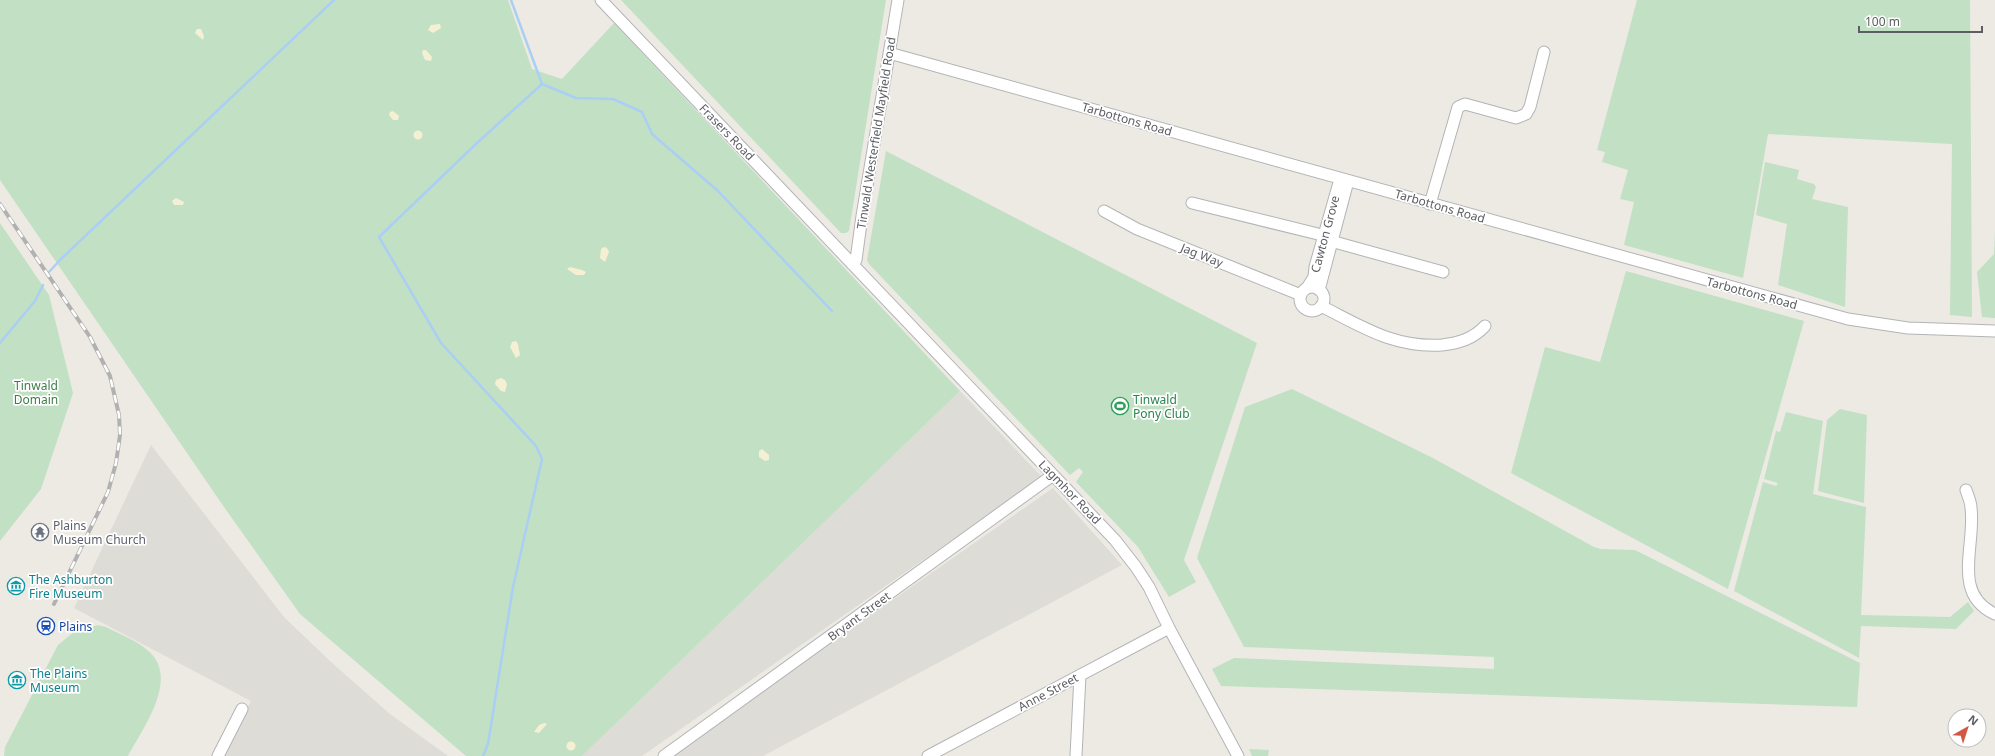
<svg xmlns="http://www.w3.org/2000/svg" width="1995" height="756" font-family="'Noto Sans',sans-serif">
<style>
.industrial{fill:#dddcd7}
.green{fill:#c2e0c4}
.sand{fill:#f5f0d4}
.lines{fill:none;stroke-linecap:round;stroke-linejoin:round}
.stream{stroke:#abcff4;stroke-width:2.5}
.minor-casing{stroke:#b3b4b8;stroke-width:13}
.minor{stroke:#fff;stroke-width:11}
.rail-casing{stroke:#b1b1b2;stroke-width:4}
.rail{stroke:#fff;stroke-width:2.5;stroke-dasharray:8;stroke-linecap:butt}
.labels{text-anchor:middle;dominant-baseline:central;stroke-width:3.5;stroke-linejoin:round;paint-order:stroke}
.street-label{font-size:12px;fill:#5b5d61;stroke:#fff}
.park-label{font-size:12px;fill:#3f7d46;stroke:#fff}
.leisure-label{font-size:12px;fill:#27864d;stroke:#fff;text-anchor:start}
.worship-label{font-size:12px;fill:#5b616d;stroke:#fff;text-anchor:start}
.culture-label{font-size:12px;fill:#0d838f;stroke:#fff;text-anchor:start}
.transit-label{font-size:12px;fill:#164399;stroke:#fff;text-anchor:start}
</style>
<rect width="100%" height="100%" fill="#eceae3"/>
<path class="industrial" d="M960 391 1042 477 642 756H582Z
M151 445 284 617 331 662 390 714 448 756H223L251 701 74 608Z
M1053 488 1122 565 763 756H669Z"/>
<path class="green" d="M0 0H508L532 69 562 79 614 23 960 391 582 756H466L300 614 224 507 0 180Z
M621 0H886L849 231 846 233H841Z
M1637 0H1970L1972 317 1950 315 1952 144 1768 134 1743 278 1624 245 1634 202 1620 199 1628 170 1602 162 1605 152 1597 150Z
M886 151 1257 343 1184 560 1196 582 1169 597 1138 547 1076 482 1083 472 1079 468 1070 475 869 264 867 260Z
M1765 162 1799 170 1797 179 1814 184 1816 187 1812 199 1848 207 1845 307 1778 285 1787 224 1756 215Z
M0 223 49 295 73 393 41 489 0 541Z
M1995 230V318L1982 317 1977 272 1994 254Z
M1626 271 1804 321 1728 589 1511 473 1545 347 1600 362Z
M1292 389 1433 458 1594 547 1601 549 1635 550 1860 663 1857 707 1221 686 1212 669 1234 658 1494 669V657L1244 647 1197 558 1245 407Z
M1840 409 1867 415 1864 503 1818 491 1827 420Z
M1786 412 1823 421 1813 494 1866 507 1861 615 1950 617 1968 602 1974 611 1956 629 1861 626 1859 658 1734 591 1763 482 1776 486 1778 483 1764 479 1776 431 1780 432Z
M98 625 106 627C119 634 134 639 146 649 182 676 143 728 128 756H4L5 747 58 645 75 631Z
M1249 749 1269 750 1268 756H1252Z"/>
<path class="sand" d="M440 24 441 28 433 33 428 30 431 25Z
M197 29H201L204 36 203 40 195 33Z
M423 50H426L432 57 431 61 425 60 422 53Z
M393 111 399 116 398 120H393L389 115 390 112Z
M413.5 135a4.5 4.5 0 1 1 9 0a4.5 4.5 0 1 1-9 0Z
M176 198 184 202 183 205H174L172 201Z
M604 247 607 248 609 252 605 262 600 258 601 249Z
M570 267 582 270 586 272 584 275H576L567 269Z
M516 341 518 344 520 355 516 358 510 347 512 342Z
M501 378 505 380 507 384 505 392 501 391 495 384 496 380Z
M762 449 769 455V460L765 461 759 457V451Z
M544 723 547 724 539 733 534 732 539 725Z
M566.5 746a4.5 4.5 0 1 1 9 0a4.5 4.5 0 1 1-9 0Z"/>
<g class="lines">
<path class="stream" d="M542 84 576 98 613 99 642 112 652 134 718 191 832 311
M49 272 61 259 334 0
M0 343 35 301 43 285
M483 756 488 744 513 587 542 459 536 446 441 343 379 237 477 143 542 84 511 0"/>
<defs>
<path id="minor" d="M601 0 1115 540 1136 567 1149 587 1169 628 1238 756
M889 53 1848 319 1908 328 1995 331
M1192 203 1318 234 1338 243 1443 272
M1430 204 1458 107 1465 104 1516 118 1526 114 1530 107 1544 52
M1104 211 1137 229 1301 295
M852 264 856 260 862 216 898 0
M1300 299a12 12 0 1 1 24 0a12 12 0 1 1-24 0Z
M1307 288 1314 277 1315 267 1340 179
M1319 290 1348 181
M1321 306C1363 327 1394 348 1442 345 1459 343 1473 339 1485 326
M1966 490C1968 496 1971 502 1971 508 1976 545 1951 594 1995 614
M218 756 242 709
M664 756 1053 475
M928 756 1169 628
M1076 756 1080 675"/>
</defs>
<use href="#minor" class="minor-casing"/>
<use href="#minor" class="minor"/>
<defs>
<path id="rail" d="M0 204 90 337 110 376 119 415 120 435 116 463 108 492 54 604"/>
</defs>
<use href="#rail" class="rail-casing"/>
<use href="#rail" class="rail"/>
</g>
<defs>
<symbol id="stadium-ring" viewBox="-11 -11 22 22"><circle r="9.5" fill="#fff" stroke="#2e9e5b" stroke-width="1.5"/><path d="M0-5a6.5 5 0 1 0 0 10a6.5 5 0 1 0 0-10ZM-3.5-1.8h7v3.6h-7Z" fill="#2e9e5b"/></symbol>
<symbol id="temple-ring" viewBox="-11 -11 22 22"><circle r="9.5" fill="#fff" stroke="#6b7280" stroke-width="1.5"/><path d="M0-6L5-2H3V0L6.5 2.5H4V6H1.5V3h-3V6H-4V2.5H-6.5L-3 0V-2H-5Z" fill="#6b7280"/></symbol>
<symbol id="museum-ring" viewBox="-11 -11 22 22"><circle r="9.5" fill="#fff" stroke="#0f9aa8" stroke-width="1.5"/><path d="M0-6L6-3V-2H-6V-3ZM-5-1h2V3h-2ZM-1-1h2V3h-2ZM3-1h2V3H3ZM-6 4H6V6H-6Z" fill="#0f9aa8"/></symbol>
<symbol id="station-ring" viewBox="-11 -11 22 22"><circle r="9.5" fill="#fff" stroke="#1a4fb4" stroke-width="1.5"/><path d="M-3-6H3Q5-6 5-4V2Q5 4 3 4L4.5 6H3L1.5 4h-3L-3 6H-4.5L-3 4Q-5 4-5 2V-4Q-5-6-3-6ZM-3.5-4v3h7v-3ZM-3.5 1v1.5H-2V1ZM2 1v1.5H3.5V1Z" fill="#1a4fb4"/></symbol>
</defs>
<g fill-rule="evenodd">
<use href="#stadium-ring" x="1110" y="396" width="20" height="20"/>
<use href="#temple-ring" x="30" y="522" width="20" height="20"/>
<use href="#museum-ring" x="6" y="576" width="20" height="20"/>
<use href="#station-ring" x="36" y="616" width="20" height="20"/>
<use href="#museum-ring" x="7" y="670" width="20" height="20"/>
</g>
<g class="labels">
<g class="street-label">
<text transform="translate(1127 119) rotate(16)">Tarbottons Road</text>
<text transform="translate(727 132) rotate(46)">Frasers Road</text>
<text transform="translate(876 133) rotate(-81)">Tinwald Westerfield Mayfield Road</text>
<text transform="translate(1440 206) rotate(16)">Tarbottons Road</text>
<text transform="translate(1325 234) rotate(-75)">Cawton Grove</text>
<text transform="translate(1202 255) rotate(22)">Jag Way</text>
<text transform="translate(1752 293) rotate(15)">Tarbottons Road</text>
<text transform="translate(1070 492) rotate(46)">Lagmhor Road</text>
<text transform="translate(859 616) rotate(-36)">Bryant Street</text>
<text transform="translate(1048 692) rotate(-28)">Anne Street</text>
</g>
<g class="park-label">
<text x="36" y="385">Tinwald<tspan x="36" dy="14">Domain</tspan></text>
</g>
<g class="leisure-label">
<text x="1133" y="399">Tinwald<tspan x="1133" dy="14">Pony Club</tspan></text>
</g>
<g class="worship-label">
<text x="53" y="525">Plains<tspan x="53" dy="14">Museum Church</tspan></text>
</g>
<g class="culture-label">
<text x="29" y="579">The Ashburton<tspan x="29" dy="14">Fire Museum</tspan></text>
<text x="30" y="673">The Plains<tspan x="30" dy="14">Museum</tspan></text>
</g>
<g class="transit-label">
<text x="59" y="626">Plains</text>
</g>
</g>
<g transform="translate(1967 728) rotate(39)"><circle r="19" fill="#ffffff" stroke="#bdbec0"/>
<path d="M0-3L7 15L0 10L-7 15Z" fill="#d35742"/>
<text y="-6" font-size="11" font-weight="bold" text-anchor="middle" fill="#5b5d61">N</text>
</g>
<path d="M1859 26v6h123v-6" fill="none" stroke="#5b5d61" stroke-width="2"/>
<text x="1865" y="26" font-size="12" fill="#5b5d61" stroke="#ffffff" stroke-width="3" paint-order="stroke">100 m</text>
</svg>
